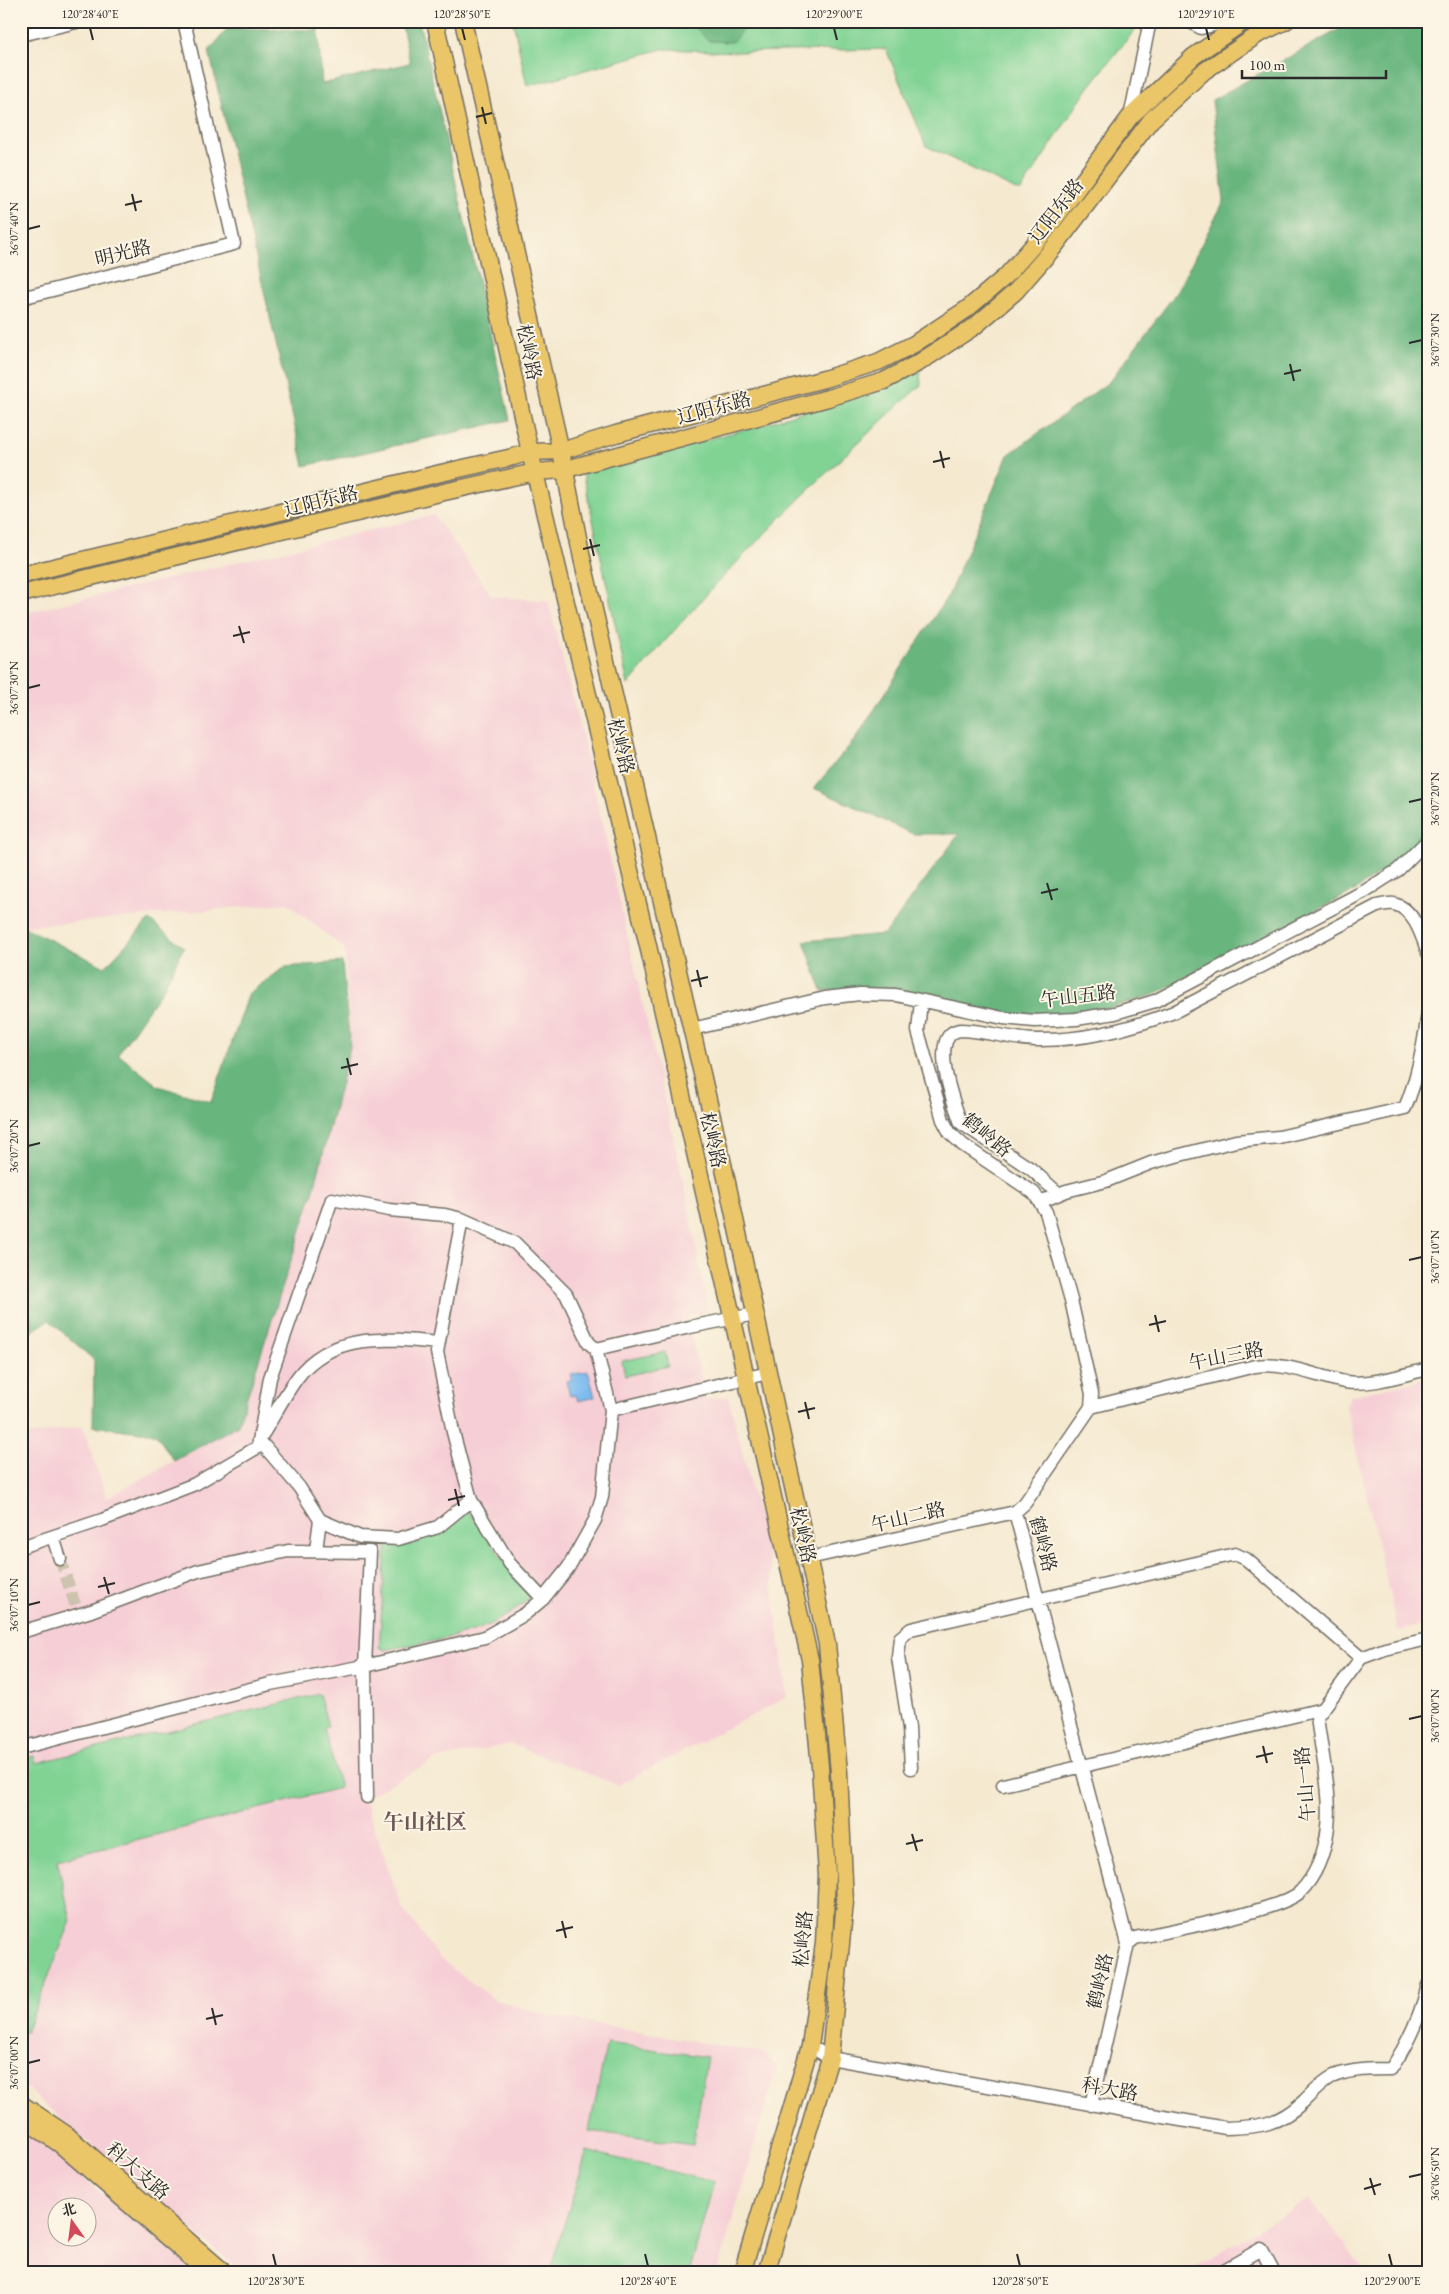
<svg xmlns="http://www.w3.org/2000/svg" width="1449" height="2294" font-family="'EB Garamond','Noto Serif SC',serif">
<style>
.built{fill:#f6cfd6;fill-rule:evenodd}
.green{fill:#81d394;stroke:#567f60}
.forest{fill:#68b57e;stroke:#4a7054}
.water{fill:#7bbbf0;stroke:#53738e}
.lines{fill:none;stroke-linecap:round;stroke-linejoin:round}
.minor-tunnel{stroke:#cdc3af;stroke-width:12;stroke-dasharray:12 6;stroke-linecap:butt}
.minor-casing{stroke:#726e65;stroke-width:15}
.major-casing{stroke:#726e65;stroke-width:19}
.minor{stroke:#fff;stroke-width:12}
.major{stroke:#ebc669;stroke-width:16}
.ticks{fill:none;stroke:#2b2b2b;stroke-width:2}
.labels{text-anchor:middle;dominant-baseline:central;stroke-width:4;stroke-linejoin:round;paint-order:stroke}
.street-label{font-size:19px;fill:#2b2b2b;stroke:#fcf5e5}
.quarter-label{font-size:21px;font-weight:bold;fill:#6c5755;stroke:#fcf5e5}
.neatline{fill:none;stroke:#2b2b2b;stroke-width:2}
.ticks-label{font-size:12px;text-anchor:middle;fill:#2b2b2b}
</style>
<rect width="100%" height="100%" fill="#fcf5e5"/>
<filter id="ink" filterUnits="userSpaceOnUse"><feTurbulence type="fractalNoise" baseFrequency=".02" numOctaves="2"/><feDisplacementMap in="SourceGraphic" scale="10" xChannelSelector="R" yChannelSelector="G"/><feConvolveMatrix kernelMatrix="1 2 1 2 8 2 1 2 1" color-interpolation-filters="sRGB"/></filter>
<filter id="wash" filterUnits="userSpaceOnUse"><feTurbulence type="fractalNoise" baseFrequency=".0096" numOctaves="4" result="noise"/><feDisplacementMap in="SourceGraphic" scale="20" xChannelSelector="R" yChannelSelector="G"/><feGaussianBlur stdDeviation="1.12" result="paint"/><feColorMatrix in="noise" values="0 0 0 0 0 0 0 0 0 0 0 0 0 0 0 0 0 1.4 0 .05"/><feComposite in="paint" operator="in"/></filter>
<g filter="url(#wash)">
<rect width="100%" height="100%" fill="#f5e9d0"/>
<path class="built" d="M434 515 492 596 548 601 585 748 687 1199 708 1311 686 1318 690 1327 705 1399 728 1396 769 1558 787 1697 618 1785 510 1744 434 1760 367 1797H363L402 1907 440 1959 495 2000 551 2016 766 2054 777 2067 717 2273H243L84 2139 21 2083V1437L82 1426 107 1498 238 1425 350 1047 345 949 288 903 21 927V614Z
M1428 1378V1624L1398 1631 1346 1407 1350 1396Z
M21 2129 31 2135 196 2273H21ZM58 2206H88V2236H58Z
M1310 2199 1366 2273H1186Z"/>
<path class="green" d="M513 21H1139L1138 26 1089 87 1020 192 926 146 886 49 737 52 662 49 527 86Z
M920 372 921 385C818 478 716 577 628 685L583 473 765 424Z
M665 1352 668 1366 625 1376 622 1361Z
M468 1511 525 1589 529 1598C491 1636 434 1640 385 1650L379 1647 386 1547 414 1544 450 1525Z
M319 1694 328 1726 324 1728 340 1788 57 1860 71 1921 26 2032H21V1760L34 1756 36 1763Z
M607 2043 707 2057 693 2145 589 2131Z
M587 2151 714 2182 689 2273H549Z"/>
<path class="forest" d="M401 21H419L510 420 304 466 209 51 228 28 318 30 322 84 410 63Z
M689 21H750L732 42 709 41Z
M1362 21H1428V829L1404 856 1356 890 1153 995 1110 1008 1049 1015 995 1014 945 999 909 992 868 989 822 991 804 941 885 934 959 834H913L814 788 856 738 949 594 1008 455 1109 382 1176 293 1224 201 1212 100 1347 25Z
M149 920 184 947 164 987 118 1054 158 1086 211 1102 249 993 285 967 342 962 350 1047 314 1189 238 1425 174 1461 156 1434 93 1426 94 1360 49 1320 21 1339V929L26 928 105 967Z"/>
<path class="water" d="M588 1371 595 1397 578 1401 576 1395 570 1396 566 1381 572 1380 571 1375Z"/>
</g>
<g filter="url(#ink)">
<g class="lines">
<path class="minor-tunnel" d="M60 1559 76 1607"/>
<defs>
<path id="minor" d="M1189 21 1201 28 1231 21
M21 35 81 21
M1130 117 1150 21
M21 298 234 244 184 21
M921 1001 918 1031 943 1120 950 1133 963 1145 1034 1193 1046 1212 1071 1300 1092 1394 1091 1407 1025 1503 1015 1512 1128 1944 1091 2105
M692 1029 825 998 860 994 896 995 1003 1018 1035 1021 1076 1019 1115 1013 1155 1001 1365 891 1398 870 1428 840
M1059 1194 1031 1169 961 1123C954 1104 926 1031 962 1030 987 1031 1010 1039 1035 1040 1083 1041 1130 1029 1174 1012L1377 906C1382 905 1389 903 1394 904 1414 909 1422 936 1428 953
M1040 1202 1066 1191 1106 1181 1151 1163 1176 1156 1236 1141 1279 1137 1405 1108C1418 1077 1424 1046 1428 1012
M462 1219 437 1352 453 1432 471 1500 510 1564 543 1599
M596 1349 690 1327 755 1314
M1091 1407 1255 1366C1286 1362 1315 1376 1345 1382 1371 1386 1402 1375 1428 1369
M611 1410 768 1373
M320 1520 360 1537 398 1539 438 1527 471 1500
M53 1537 60 1559
M21 1547 102 1520 195 1484 258 1447 270 1378 332 1199 389 1210 445 1215 462 1219 515 1243 566 1294 589 1343 596 1349 611 1410 602 1497 595 1520 568 1568 543 1599 525 1614 485 1637 365 1666 270 1684 21 1748
M316 1550 320 1520 299 1487 259 1440C272 1420 283 1397 297 1378 331 1332 388 1338 438 1343
M809 1558 1015 1512
M21 1632 91 1611 198 1571 288 1551 370 1552 365 1666 367 1797
M911 1768 909 1728 898 1657 900 1638 911 1629 1235 1554 1246 1559 1361 1658
M1003 1785 1323 1709
M1128 1944 1135 1938C1168 1931 1280 1911 1300 1892 1317 1875 1325 1851 1328 1827 1332 1795 1321 1750 1317 1717L1361 1658 1385 1649 1428 1639
M810 2046 830 2058 1226 2128C1259 2127 1279 2125 1304 2101 1312 2093 1323 2081 1334 2076 1352 2069 1372 2069 1391 2069 1408 2043 1421 2015 1428 1985
M1219 2273 1261 2249 1274 2273"/>
<path id="major" d="M435 21 530 452 649 950 810 1660 820 1767 827 1875 824 1943 810 2046 742 2273
M463 21 561 451 582 558 723 1164 827 1644 839 1772 845 1902 830 2058 766 2273
M21 575 441 473 513 457 530 452 561 451 616 434 824 379 878 362 914 344 967 309 1006 276 1045 232 1130 117 1194 56 1245 21
M21 594 444 492 535 472 563 470 828 398 884 381 920 362 975 326 1015 292 1055 246 1151 120 1203 72 1259 34 1286 21
M21 2104 67 2135 225 2273
M21 2117 61 2145 208 2273"/>
</defs>
<use href="#minor" class="minor-casing"/>
<use href="#major" class="major-casing"/>
<use href="#minor" class="minor"/>
<use href="#major" class="major"/>
</g>
</g>
<path class="ticks" d="M90 28 93 40M462 28 465 40M834 28 837 40M1206 28 1209 40M482 107 486 124M476 117 492 113M132 194 136 211M125 205 142 201M28 229 40 226M1409 343 1422 340M1290 364 1294 381M1284 374 1301 370M940 451 944 468M933 462 950 458M590 539 594 556M583 549 600 545M239 626 244 643M233 636 250 632M28 688 40 685M1409 802 1422 799M1047 883 1052 900M1041 893 1058 889M697 970 701 987M691 981 708 977M347 1058 351 1075M341 1068 358 1064M28 1146 40 1143M1409 1260 1422 1257M1155 1315 1159 1332M1149 1325 1166 1321M805 1402 809 1419M798 1412 815 1408M455 1489 459 1506M448 1500 465 1496M104 1577 109 1594M98 1587 115 1583M28 1605 40 1602M1409 1719 1422 1716M1263 1746 1267 1763M1256 1757 1273 1753M912 1834 917 1851M906 1844 923 1840M562 1921 566 1938M556 1931 573 1927M212 2008 216 2025M206 2019 223 2015M28 2063 40 2060M1409 2177 1422 2174M1370 2178 1375 2195M1364 2189 1381 2184M273 2254 276 2266M645 2254 648 2266M1017 2254 1020 2266M1389 2254 1392 2266"/>
<g class="labels">
<g class="street-label">
<text transform="translate(1056 211) rotate(-52)">辽阳东路</text>
<text transform="translate(123 253) rotate(-14)">明光路</text>
<text transform="translate(529 352) rotate(78)">松岭路</text>
<text transform="translate(714 408) rotate(-15)">辽阳东路</text>
<text transform="translate(321 501) rotate(-14)">辽阳东路</text>
<text transform="translate(621 746) rotate(76)">松岭路</text>
<text transform="translate(1078 996) rotate(-7)">午山五路</text>
<text transform="translate(987 1135) rotate(39)">鹤岭路</text>
<text transform="translate(713 1140) rotate(77)">松岭路</text>
<text transform="translate(1226 1356) rotate(-11)">午山三路</text>
<text transform="translate(908 1517) rotate(-13)">午山二路</text>
<text transform="translate(803 1535) rotate(77)">松岭路</text>
<text transform="translate(1043 1544) rotate(75)">鹤岭路</text>
<text transform="translate(1305 1784) rotate(-95)">午山一路</text>
<text transform="translate(803 1939) rotate(-85)">松岭路</text>
<text transform="translate(1100 1981) rotate(-77)">鹤岭路</text>
<text transform="translate(1110 2089) rotate(10)">科大路</text>
<text transform="translate(138 2171) rotate(41)">科大支路</text>
</g>
<g class="quarter-label">
<text x="425" y="1821">午山社区</text>
</g>
</g>
<rect width="1449" height="2294" fill="none" stroke="#fcf5e5" stroke-width="55"/>
<g transform="translate(72 2222) rotate(346)"><circle r="24" fill="#fcf5e5" stroke="#a8a49b"/>
<path d="M0-4L9 19L0 12L-9 19Z" fill="#d1495b"/>
<text y="-8" font-size="14" font-weight="bold" text-anchor="middle" fill="#2b2b2b">北</text>
</g>
<path d="M1242 70v8h144v-8" fill="none" stroke="#2b2b2b" stroke-width="2.5"/>
<text x="1249" y="70" font-size="15" fill="#2b2b2b" stroke="#fcf5e5" stroke-width="4" paint-order="stroke">100 m</text>
<rect x="28" y="28" width="1394" height="2238" class="neatline"/>
<g class="ticks-label">
<text x="90" y="18">120°28'40"E</text>
<text x="462" y="18">120°28'50"E</text>
<text x="834" y="18">120°29'00"E</text>
<text x="1206" y="18">120°29'10"E</text>
<text transform="translate(14 229) rotate(-90)" y="4">36°07'40"N</text>
<text transform="translate(1435 340) rotate(-90)" y="4">36°07'30"N</text>
<text transform="translate(14 688) rotate(-90)" y="4">36°07'30"N</text>
<text transform="translate(1435 799) rotate(-90)" y="4">36°07'20"N</text>
<text transform="translate(14 1146) rotate(-90)" y="4">36°07'20"N</text>
<text transform="translate(1435 1257) rotate(-90)" y="4">36°07'10"N</text>
<text transform="translate(14 1605) rotate(-90)" y="4">36°07'10"N</text>
<text transform="translate(1435 1716) rotate(-90)" y="4">36°07'00"N</text>
<text transform="translate(14 2063) rotate(-90)" y="4">36°07'00"N</text>
<text transform="translate(1435 2174) rotate(-90)" y="4">36°06'50"N</text>
<text x="276" y="2285">120°28'30"E</text>
<text x="648" y="2285">120°28'40"E</text>
<text x="1020" y="2285">120°28'50"E</text>
<text x="1392" y="2285">120°29'00"E</text>
</g>
</svg>
